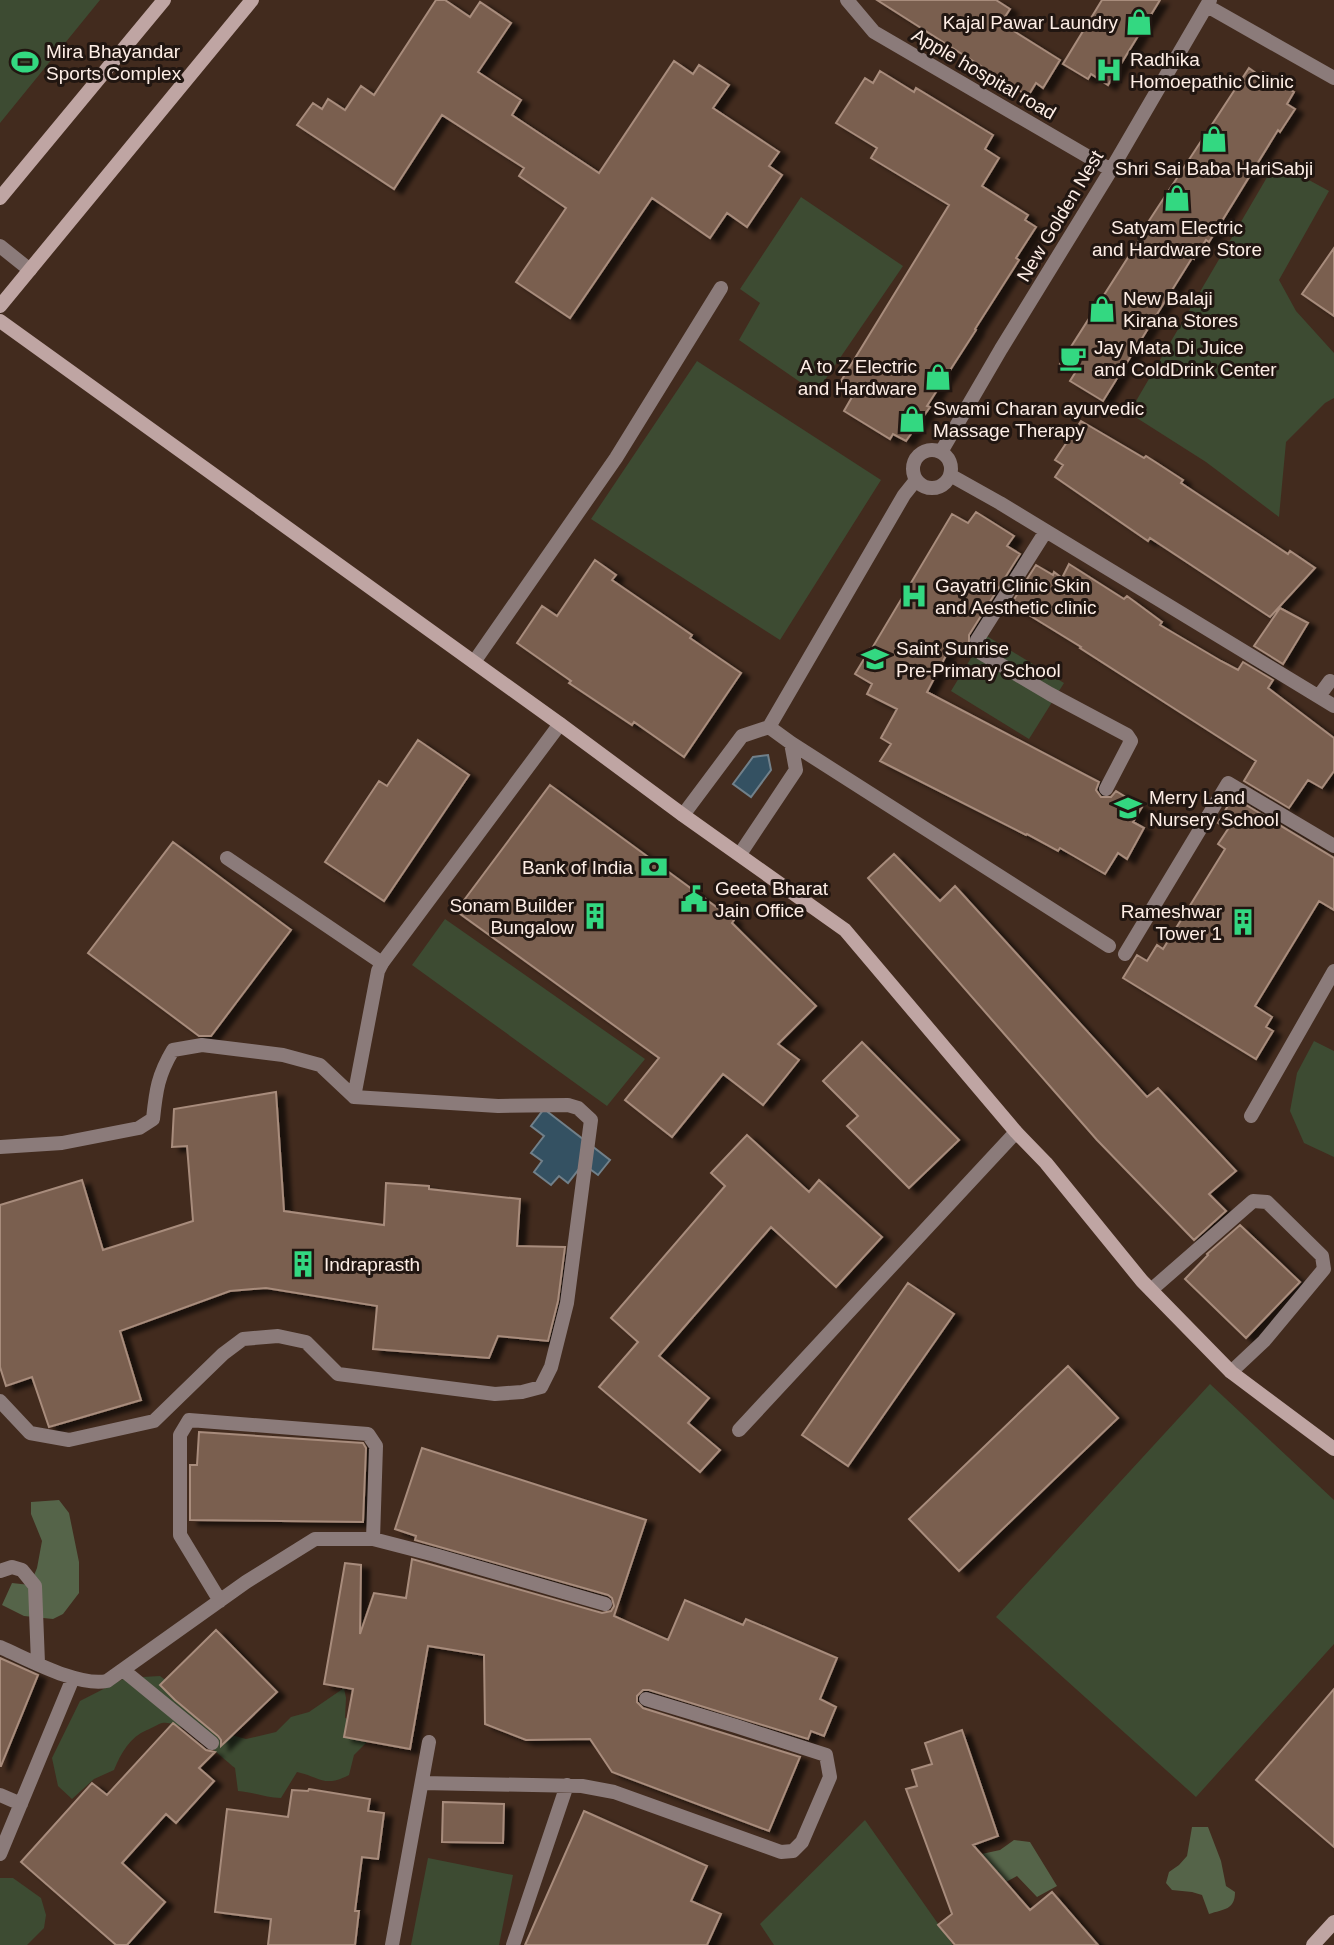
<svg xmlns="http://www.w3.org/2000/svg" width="1334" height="1945" font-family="Arial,sans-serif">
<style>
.green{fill:#3d4b32}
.forest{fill:#556449}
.water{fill:#345162;stroke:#71808a;stroke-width:2}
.building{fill:#7a5f50;stroke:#a88c7c;stroke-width:2;filter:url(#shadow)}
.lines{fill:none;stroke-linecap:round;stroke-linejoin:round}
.lane{stroke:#8b7b7a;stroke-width:14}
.street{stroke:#8b7b7a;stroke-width:14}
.secondary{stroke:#bfa5a3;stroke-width:14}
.labels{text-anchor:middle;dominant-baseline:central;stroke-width:6;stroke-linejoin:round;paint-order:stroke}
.poi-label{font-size:19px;fill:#feeee6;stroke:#211611;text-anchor:start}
.street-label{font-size:19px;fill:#feeee6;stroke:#211611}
</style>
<defs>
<filter id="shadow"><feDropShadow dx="8" dy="4.5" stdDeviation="2" flood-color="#0009"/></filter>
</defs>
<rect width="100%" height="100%" fill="#422b1e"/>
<path class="green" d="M0 0H100L0 123Z
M1276 162 1329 191 1279 280 1296 311 1334 353V398L1325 403 1286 442 1279 517 1206 462 1129 413Z
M801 197 903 266 816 393 739 340 760 303 740 289Z
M697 361 881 480 780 640 591 519Z
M985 635 1064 683 1029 739 951 691Z
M445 919 645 1059 607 1106 412 965Z
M1314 1041 1334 1051V1157L1304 1143 1290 1111 1297 1073Z
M1210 1384 1334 1500V1644L1196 1797 996 1617Z
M160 1676 181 1692 231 1735 246 1739 276 1732 291 1717 309 1712 344 1688 346 1698 345 1718 370 1724V1739L354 1755 349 1775C324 1788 320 1777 297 1772L281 1798C266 1798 253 1792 238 1791L235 1768C220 1756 183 1719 162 1723 158 1724 152 1728 147 1730 130 1737 121 1753 114 1770L94 1779 72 1799 58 1786 52 1758 80 1701 125 1678Z
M865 1820 953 1945H774L760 1924Z
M428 1858 513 1875 499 1945H411Z
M0 1878H13L41 1898 46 1915 44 1928 27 1945H0Z"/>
<path class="forest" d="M59 1500 69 1513 79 1562V1593L63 1614 53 1619 24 1616 2 1605 12 1583 30 1585 37 1568 42 1541 31 1514V1502Z
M1192 1827H1208L1221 1861 1226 1886 1235 1892C1235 1910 1224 1909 1209 1914L1202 1895 1192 1892 1172 1890 1166 1883 1169 1872 1179 1865 1187 1856Z
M1014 1840 1030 1842 1057 1886 1037 1897 1017 1876 986 1893 977 1855 1000 1850Z"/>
<path class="water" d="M768 755 771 770 751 797 733 784 753 757Z
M544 1109 610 1160 598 1175 583 1164 568 1183 559 1176 551 1185 534 1172 542 1161 531 1153 544 1136 531 1126Z"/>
<path class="building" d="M436 0H445L470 17 480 2 511 23 478 72 521 100 512 115 599 173 674 61 693 74 699 65 729 85 713 108 779 152 769 166 782 175 747 227 727 213 710 238 652 198 570 318 516 282 566 208 519 176 524 168 442 115 394 189 297 125 313 103 322 109 328 99 345 110 361 86 374 95Z
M877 0H996L1010 9 1001 23 1060 60 1043 88 1036 83 1028 96Z
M1102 0H1160L1108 85 1091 74 1088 79 1063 64Z
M1249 68 1260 76 1263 72 1294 92 1287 104 1295 109 1280 132 1278 130 1209 242 1206 240 1194 259 1192 258 1103 401 1070 381 1075 373 1060 364 1141 237 1139 236Z
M880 71 914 92 916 88 993 135 985 149 999 158 982 186 1028 215 1025 220 1036 227 1016 258 1019 260 975 329 976 330 927 406 930 407 906 441 893 434 890 439 844 411 856 390 841 381 949 205 871 158 877 148 836 123 865 78 873 83Z
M1334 248V316L1302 294Z
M1081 421 1144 458 1146 456 1183 480 1181 483 1288 554 1290 551 1315 568 1270 617 1150 538 1148 541 1055 477 1063 465 1055 460Z
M976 512 1014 536 1007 546 1020 554 969 635V645L966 649 953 642 927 692 1099 782 1096 790 1101 797H1111L1116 791 1142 807 1133 822 1144 828 1127 859 1118 853 1105 874 1060 848 1058 851 1027 834 1026 835 880 761 891 744 881 738 897 709 867 694 872 684 855 674 870 649 871 650 952 514 968 523Z
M595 560 616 575 612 580 692 635 690 638 741 673 684 757 634 722 632 725 569 683 571 681 517 643 542 606 557 616Z
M1069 564 1124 599 1127 596 1162 622 1160 625 1221 661 1238 670 1243 662 1273 680 1268 688 1334 738V771L1322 788 1308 780 1289 808 1244 781 1256 761 1080 648 1081 647 1011 604 1036 565 1053 575 1054 572 1062 578Z
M1280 608 1308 623 1283 664 1254 646Z
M418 740 469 775 384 901 325 862 379 781 387 786Z
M550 785 734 920 732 923 816 1006 778 1044 799 1060 763 1105 723 1074 672 1137 625 1100 659 1058 456 911Z
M1233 797 1334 858V910L1319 901 1255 1006 1272 1017 1266 1027 1273 1031 1256 1059 1123 978 1137 955 1147 961 1157 945 1163 949 1225 849 1218 844 1228 829 1218 823Z
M173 842 291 930 211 1036H199L88 953Z
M894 854 940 901 955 886 1147 1097 1158 1088 1236 1171 1209 1194 1226 1211 1194 1240 1097 1140 868 878Z
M862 1042 959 1140 909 1188 847 1126 858 1116 823 1081Z
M276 1092 284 1211 384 1225 386 1183 429 1186V1189L520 1199 517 1246 565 1247 558 1301 548 1341 498 1336 489 1358 373 1349 377 1306 266 1288 230 1291 120 1331 141 1400 49 1427 32 1377 6 1386 0 1367V1205L82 1180 103 1250 193 1221 187 1146 172 1147 174 1109Z
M747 1135 809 1192 819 1180 882 1237 836 1287 771 1227 659 1356 709 1398 688 1423 720 1450 700 1472 599 1387 638 1342 611 1318 725 1186 711 1173Z
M1240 1225 1300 1282 1246 1338 1185 1279 1208 1255 1207 1254Z
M908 1283 954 1314 848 1466 802 1435Z
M1068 1366 1118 1418 959 1571 909 1519Z
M199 1432 363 1443 366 1448 363 1522 190 1520V1465H197Z
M422 1448 646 1520 614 1616 668 1640 685 1600 743 1625 746 1619 837 1658 820 1699 836 1707 824 1736 811 1731 808 1739 649 1690H643L637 1696V1702L643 1708 800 1757 769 1831 612 1772 590 1739 526 1740 485 1724 484 1655 428 1646 410 1749 344 1737 353 1689 324 1684 345 1563 361 1565 360 1634 374 1593 406 1598 412 1559 602 1613 611 1611 614 1606 612 1598 608 1595 415 1540 416 1536 395 1529Z
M216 1630 277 1692 221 1746V1740L218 1736 175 1700 160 1685Z
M0 1658 38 1675 1 1766H0Z
M1334 1689V1847L1256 1780Z
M173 1723 206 1750 215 1752 199 1768 214 1781 176 1823 166 1814 122 1863 165 1902 127 1945H116L21 1862 92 1783 107 1795Z
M962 1730 998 1836 973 1845 1030 1910 1052 1892 1098 1945H955L938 1925 952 1914 906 1789 917 1786 912 1770 932 1764 925 1743Z
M309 1789 370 1799 368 1811 384 1813 378 1859 362 1857 355 1911H359L355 1945H268L271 1919 215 1912 227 1809 288 1817 292 1790 308 1791Z
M443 1802 504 1804 503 1843 442 1842Z
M584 1811 707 1866 691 1901 721 1914 707 1945H525Z"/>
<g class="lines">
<path class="lane" d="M227 858 382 963
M1125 954 1228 783 1334 846
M1251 1116 1334 971"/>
<path class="street" d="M847 0 874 32 1111 170
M1207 6 1334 78
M0 246 30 270
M913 469a19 19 0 1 1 38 0a19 19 0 1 1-38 0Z
M941 452 1001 349 1111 170 1210 0
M950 475 1000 503 1334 706
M1046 531 977 640 981 653 1050 694 1127 735 1131 741 1106 789
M474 662 616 458 721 288
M1319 696 1330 681
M791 743 1109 946
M683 815 742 736 769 727 904 495 916 480
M740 854 796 770 791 743 769 727
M0 1147 62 1143 139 1128 153 1119C156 1090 158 1075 173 1050L202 1045 283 1055 320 1065 354 1097 378 971 382 963 560 724
M1151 1290 1253 1201 1267 1202 1322 1256 1324 1269 1264 1341 1231 1372
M0 1401 30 1433 69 1440 154 1421 223 1354 243 1339 278 1336 306 1342 338 1374 495 1394 522 1392 541 1387 551 1367 567 1303 591 1120 578 1108 568 1105 498 1106 354 1097
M739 1430 1016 1132
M0 1571 12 1567 22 1570 35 1586 38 1663
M220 1601 180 1535V1435L189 1420 368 1434 376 1446 373 1539
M0 1647C28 1659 78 1687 107 1681L246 1582 315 1539H373L435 1555 605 1604
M123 1670 212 1743
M422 1783 582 1786 614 1792 781 1852 793 1851 802 1842 830 1777 826 1755 736 1726 646 1699
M0 1795 21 1804
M0 1854 73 1678
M392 1945 429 1742
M513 1945 567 1785"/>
<path class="secondary" d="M0 198 164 0
M0 306 252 0
M0 321 560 724 683 815 845 930 1016 1132 1046 1163 1142 1281 1231 1372 1334 1449
M1313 1945 1334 1922"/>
</g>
<defs>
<symbol id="shop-bare" viewBox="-9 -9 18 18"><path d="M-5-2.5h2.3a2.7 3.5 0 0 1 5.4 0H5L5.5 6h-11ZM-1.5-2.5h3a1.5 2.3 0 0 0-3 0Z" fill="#33d881" stroke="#211611" stroke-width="2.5" paint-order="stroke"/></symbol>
<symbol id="stadium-bare" viewBox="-9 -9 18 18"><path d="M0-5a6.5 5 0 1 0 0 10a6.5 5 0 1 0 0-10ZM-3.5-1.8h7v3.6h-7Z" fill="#33d881" stroke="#211611" stroke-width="2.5" paint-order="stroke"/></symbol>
<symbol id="hospital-bare" viewBox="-9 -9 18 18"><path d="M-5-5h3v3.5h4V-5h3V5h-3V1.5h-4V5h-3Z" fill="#33d881" stroke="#211611" stroke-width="2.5" paint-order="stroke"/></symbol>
<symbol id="cafe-bare" viewBox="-9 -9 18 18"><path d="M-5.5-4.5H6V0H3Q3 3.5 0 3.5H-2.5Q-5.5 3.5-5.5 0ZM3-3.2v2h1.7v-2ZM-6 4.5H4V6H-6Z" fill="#33d881" stroke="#211611" stroke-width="2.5" paint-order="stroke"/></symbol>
<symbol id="school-bare" viewBox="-9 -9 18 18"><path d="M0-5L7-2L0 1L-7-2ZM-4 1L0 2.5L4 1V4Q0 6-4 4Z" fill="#33d881" stroke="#211611" stroke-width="2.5" paint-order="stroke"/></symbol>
<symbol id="bank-bare" viewBox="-9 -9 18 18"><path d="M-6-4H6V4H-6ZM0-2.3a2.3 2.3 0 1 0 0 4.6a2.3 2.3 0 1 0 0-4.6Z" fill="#33d881" stroke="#211611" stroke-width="2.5" paint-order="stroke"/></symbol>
<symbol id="civic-bare" viewBox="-9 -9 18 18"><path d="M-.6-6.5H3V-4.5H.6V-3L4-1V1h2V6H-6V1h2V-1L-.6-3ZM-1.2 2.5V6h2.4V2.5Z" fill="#33d881" stroke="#211611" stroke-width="2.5" paint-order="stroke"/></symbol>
<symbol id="building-bare" viewBox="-9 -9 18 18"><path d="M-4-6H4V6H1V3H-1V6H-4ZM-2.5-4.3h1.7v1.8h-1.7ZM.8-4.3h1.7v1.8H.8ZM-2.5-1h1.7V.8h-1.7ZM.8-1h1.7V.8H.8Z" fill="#33d881" stroke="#211611" stroke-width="2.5" paint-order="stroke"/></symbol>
</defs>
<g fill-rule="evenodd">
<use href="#shop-bare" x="1120" y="3" width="38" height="38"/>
<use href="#stadium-bare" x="6" y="43" width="38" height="38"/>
<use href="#hospital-bare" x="1090" y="51" width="38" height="38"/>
<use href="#shop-bare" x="1195" y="120" width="38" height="38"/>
<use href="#shop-bare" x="1158" y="179" width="38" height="38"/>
<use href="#shop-bare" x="1083" y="290" width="38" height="38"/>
<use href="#cafe-bare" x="1054" y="339" width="38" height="38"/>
<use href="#shop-bare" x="919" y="358" width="38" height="38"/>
<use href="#shop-bare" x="893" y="400" width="38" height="38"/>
<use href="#hospital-bare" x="895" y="577" width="38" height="38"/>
<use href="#school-bare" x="856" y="640" width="38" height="38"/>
<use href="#school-bare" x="1109" y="789" width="38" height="38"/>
<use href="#bank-bare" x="635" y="848" width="38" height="38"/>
<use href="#civic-bare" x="675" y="880" width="38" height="38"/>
<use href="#building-bare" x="576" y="897" width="38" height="38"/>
<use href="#building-bare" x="1224" y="903" width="38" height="38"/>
<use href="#building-bare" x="284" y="1245" width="38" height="38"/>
</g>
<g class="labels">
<g class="poi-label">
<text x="1118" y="22" text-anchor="end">Kajal Pawar Laundry</text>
<text x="46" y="51">Mira Bhayandar<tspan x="46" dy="22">Sports Complex</tspan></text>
<text x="1130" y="59">Radhika<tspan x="1130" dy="22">Homoepathic Clinic</tspan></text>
<text x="1214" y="168" text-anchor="middle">Shri Sai Baba HariSabji</text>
<text x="1177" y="227" text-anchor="middle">Satyam Electric<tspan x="1177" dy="22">and Hardware Store</tspan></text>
<text x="1123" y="298">New Balaji<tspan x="1123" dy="22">Kirana Stores</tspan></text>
<text x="1094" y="347">Jay Mata Di Juice<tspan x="1094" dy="22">and ColdDrink Center</tspan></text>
<text x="917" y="366" text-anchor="end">A to Z Electric<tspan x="917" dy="22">and Hardware</tspan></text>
<text x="933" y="408">Swami Charan ayurvedic<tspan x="933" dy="22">Massage Therapy</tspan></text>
<text x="935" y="585">Gayatri Clinic Skin<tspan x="935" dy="22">and Aesthetic clinic</tspan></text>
<text x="896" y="648">Saint Sunrise<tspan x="896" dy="22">Pre-Primary School</tspan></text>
<text x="1149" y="797">Merry Land<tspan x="1149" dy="22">Nursery School</tspan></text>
<text x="633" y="867" text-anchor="end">Bank of India</text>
<text x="715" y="888">Geeta Bharat<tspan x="715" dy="22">Jain Office</tspan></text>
<text x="574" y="905" text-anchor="end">Sonam Builder<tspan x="574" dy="22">Bungalow</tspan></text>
<text x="1222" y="911" text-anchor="end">Rameshwar<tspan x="1222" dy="22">Tower 1</tspan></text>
<text x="324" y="1264">Indraprasth</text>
</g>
<g class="street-label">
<text transform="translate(984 74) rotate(30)">Apple hospital road</text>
<text transform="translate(1060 216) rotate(-59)">New Golden Nest</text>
</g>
</g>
</svg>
